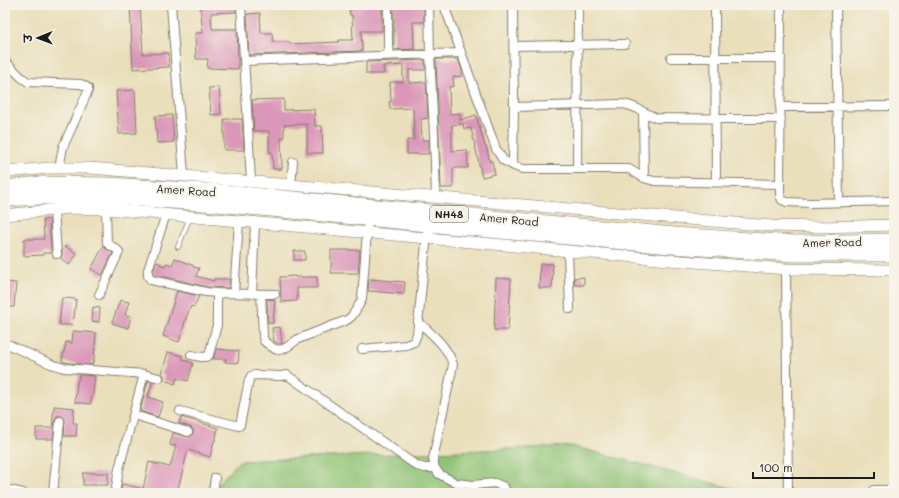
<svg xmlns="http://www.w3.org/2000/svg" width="899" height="498" font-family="Mali,'Playpen Sans Deva',sans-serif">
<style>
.green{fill:#8fc374;stroke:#567048}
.building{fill:#db97b9}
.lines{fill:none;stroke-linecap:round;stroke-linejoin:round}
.lane-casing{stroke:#837e6c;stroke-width:5.5}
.street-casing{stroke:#837e6c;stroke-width:10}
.secondary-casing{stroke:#837e6c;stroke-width:12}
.highway-casing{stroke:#837e6c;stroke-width:16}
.lane{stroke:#fff;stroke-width:4}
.street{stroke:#fff;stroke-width:8}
.secondary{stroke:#fff;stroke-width:11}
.highway{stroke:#fff;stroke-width:15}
.labels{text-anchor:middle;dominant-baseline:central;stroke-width:4;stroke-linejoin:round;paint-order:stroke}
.shield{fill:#f7f3e8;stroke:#5e5c59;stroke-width:1}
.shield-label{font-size:10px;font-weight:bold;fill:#1c1c1c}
.street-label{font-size:11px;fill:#1c1c1c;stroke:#f7f3e8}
</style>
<rect width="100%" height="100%" fill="#f7f3e8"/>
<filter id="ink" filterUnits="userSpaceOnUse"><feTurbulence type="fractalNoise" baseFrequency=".025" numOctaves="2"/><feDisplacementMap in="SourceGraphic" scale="8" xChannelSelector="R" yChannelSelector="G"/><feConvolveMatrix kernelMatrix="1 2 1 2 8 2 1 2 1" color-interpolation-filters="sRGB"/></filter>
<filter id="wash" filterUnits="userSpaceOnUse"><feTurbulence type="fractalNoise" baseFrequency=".012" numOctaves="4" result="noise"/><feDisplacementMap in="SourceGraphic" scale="16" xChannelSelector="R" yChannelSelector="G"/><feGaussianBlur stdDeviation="0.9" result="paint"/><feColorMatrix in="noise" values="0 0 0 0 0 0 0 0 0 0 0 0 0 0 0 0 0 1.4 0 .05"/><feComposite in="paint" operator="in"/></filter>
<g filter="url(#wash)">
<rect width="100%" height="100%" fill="#eadfbb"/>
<path class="green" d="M572 446 750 493H210L239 461Z"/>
<g id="blocks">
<path class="building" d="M130 5H140L143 54 168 53 169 67 133 69Z
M200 5H236V12L211 13 212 29H237L238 58V69L207 68 208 59H196L195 33H203Z
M349 5H382V31H361L362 51 249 55 247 14 260 13 261 33H272L273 42H290V44L339 42V40H353L352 15H350Z
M394 5H424V22H413L414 49 394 50Z
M436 59H458L462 71V76L453 77 454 86 449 87 450 114 460 113V120L476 115 485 146H486L490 162 492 161 495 174 482 177 471 128 464 129 463 124 452 125V151L467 150 468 168H453V188H441Z
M425 60V70H409V83L426 82 428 118 421 119 422 140H429V154H407V140H414L413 108 390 109 389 102H391L390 82H403V65L383 66 384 74H366V62Z
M219 87 221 114 211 115 209 88Z
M135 90 137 133 119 134 116 91Z
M284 99V110L314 109 315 126H322L323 153H307V124L284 125V138H281L282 169H273L272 152H269V131H254L252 100Z
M172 115 174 142 157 143 155 116Z
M224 119H242L244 150H224Z
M49 219 51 253H43V255L24 256V239H44L43 220Z
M65 246 77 254 69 265 61 258 62 254V251Z
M103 247 113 253 102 275 91 269Z
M331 250H360L358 273H331Z
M294 251H305V260H294Z
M175 258 194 266 193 267 199 268 196 276 214 281V279H229V288L207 287 154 274V271L156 262 165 266 166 263 172 265Z
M540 264H553L552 288H539Z
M295 276V277H317V288H297V301L281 302 280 277Z
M584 277V285H575L574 278Z
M496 278 511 279 508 330H494Z
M369 279 405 282 404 294 368 291Z
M5 282 16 283 14 307H5Z
M177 291 199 296 194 307 191 306 186 318 179 342 163 336Z
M62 298 76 299 74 318H73L72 325H59Z
M267 299 275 300 273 323H268Z
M120 300 129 302 125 315 131 316 128 328 112 323Z
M93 307 100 308 99 322 92 321Z
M280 327 282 344H279L274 341 272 328Z
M73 331 96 333 94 359 92 365 69 363 62 361 66 342 72 343Z
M216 349 239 351 238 363 225 362 226 359H213Z
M168 352 183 356 182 359 193 363 188 381 177 378 175 384 164 380V376L162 373Z
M79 375 95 376 93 394 90 404 75 402 77 381H78Z
M148 381 152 382 148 397 163 402 158 417 140 411Z
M54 406 74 408 73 423H77L76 436H64L65 419 63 417 60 416H57L55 420 53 439H36V428H52Z
M181 417 218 428 215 441H214L210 457 188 450 177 493H121L122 484 127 485 143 489 149 462 170 467 176 446 170 445 173 433 189 437 191 436 193 433V430L192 428 179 423Z
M83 473H108V485H83Z"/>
</g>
</g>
<g filter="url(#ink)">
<use href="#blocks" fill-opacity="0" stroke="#837e6c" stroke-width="1"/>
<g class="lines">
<defs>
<path id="lane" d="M178 247 190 217"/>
<path id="street" d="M171 5 184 175
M241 5 251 181
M388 5V55
M429 5 430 54 434 134 436 197
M444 5 496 149 503 160 514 166
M513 5 514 107 513 161 514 166 522 169H629L644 178 654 181 780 184
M715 5 716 182
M781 5 780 196 782 200 787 202 811 203 894 201
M836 5 839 202
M514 46 625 44
M671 58H781
M5 61 21 77 28 82 81 84 85 86 88 88V91L63 147 59 168
M244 61 461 53
M514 107 622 104C635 105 644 113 656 118L781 119
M780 107 894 106
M643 112 644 178
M577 169 578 5
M291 185 293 162
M54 210 57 254
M166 214 148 270V276L151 280 206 292 217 293 275 294
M568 251 570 309
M786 269 788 493
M234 293 239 222
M252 294 255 223
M261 294 263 337 264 341 269 345 275 349 279 350 283 349 287 347 298 339 347 320 352 316 359 305 362 299 368 218
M99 295 119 252C117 247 110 247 107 243L106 209
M418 321C431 334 448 346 453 365L433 459 435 468 439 474 456 483 473 485 495 483 504 487 507 493
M5 343 51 364 64 368 144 374 159 378
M362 349 406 345 414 342 417 334 428 224
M191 355C197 356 205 359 209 355L217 325V293
M180 411 239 426 240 425 249 380 251 376 255 375 281 376 287 375 417 466 425 468H435
M134 415 188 432
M5 489 23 493
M53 493 60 421
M115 493 119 469 144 374
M213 493 215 478
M874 493V490H894"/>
<path id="secondary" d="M5 172 50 168H90L699 220 772 226 821 227 894 225
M5 215 69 208 106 209 669 260 786 269 894 270"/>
<path id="highway" d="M5 188 40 184 109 185 220 192 674 235 794 243 894 241
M5 199 42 197H110L217 204 511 232 671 246 794 254H894"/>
</defs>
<use href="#lane" class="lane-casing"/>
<use href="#street" class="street-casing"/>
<use href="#secondary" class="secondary-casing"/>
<use href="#highway" class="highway-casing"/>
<use href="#lane" class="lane"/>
<use href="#street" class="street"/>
<use href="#secondary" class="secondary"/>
<use href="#highway" class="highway"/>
</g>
</g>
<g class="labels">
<rect class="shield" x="430" y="206" width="38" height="16" rx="3"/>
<g class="shield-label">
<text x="449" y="214">NH48</text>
</g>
<g class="street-label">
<text transform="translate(186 190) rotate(4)">Amer Road</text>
<text transform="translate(509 219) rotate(5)">Amer Road</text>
<text transform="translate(832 242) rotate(-1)">Amer Road</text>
</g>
</g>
<rect width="899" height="498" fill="none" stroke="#f7f3e8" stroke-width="20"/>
<g transform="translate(38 38) rotate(269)" stroke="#f7f3e8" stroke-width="3" paint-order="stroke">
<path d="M0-3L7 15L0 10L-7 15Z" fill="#1c1c1c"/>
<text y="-6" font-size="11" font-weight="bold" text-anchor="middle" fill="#1c1c1c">उ</text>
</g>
<path d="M753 472v6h121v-6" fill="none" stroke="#1c1c1c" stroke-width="2"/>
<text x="759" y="472" font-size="12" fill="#1c1c1c" stroke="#f7f3e8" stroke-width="3" paint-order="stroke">100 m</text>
</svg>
